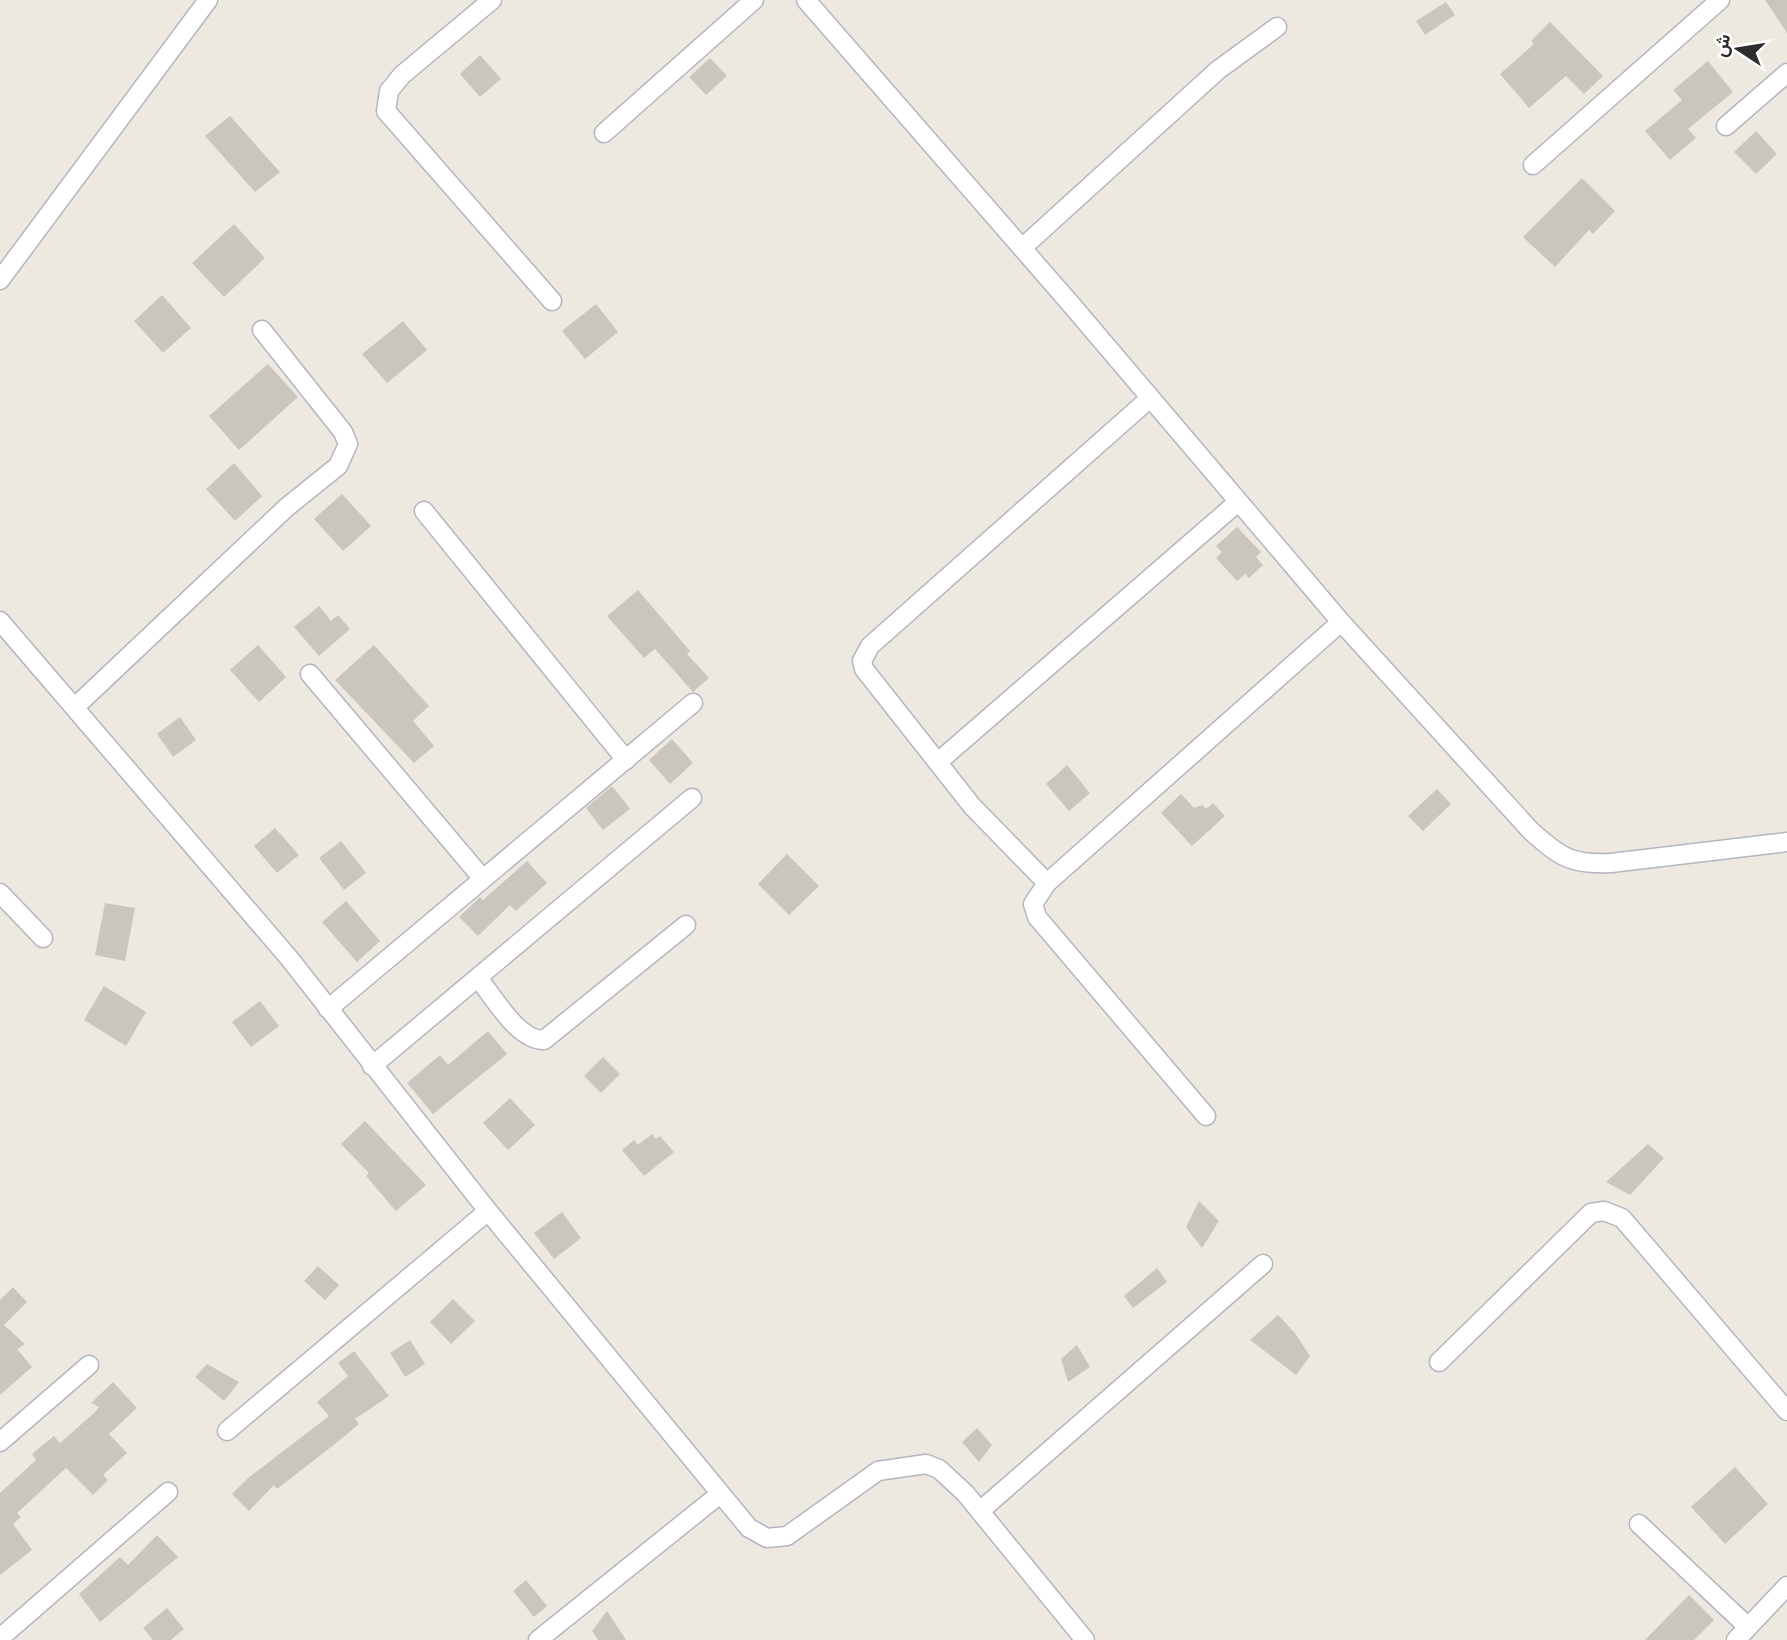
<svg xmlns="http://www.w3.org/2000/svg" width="1787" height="1640" font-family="'Fira Sans Condensed',Vazirmatn,sans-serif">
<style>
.building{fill:#cac5bf}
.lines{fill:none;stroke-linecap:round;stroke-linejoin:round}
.street-casing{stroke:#b3b5c0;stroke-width:21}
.street{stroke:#fff;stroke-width:18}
</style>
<rect width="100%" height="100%" fill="#eee9e0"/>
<path class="building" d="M1765 0H1787V33Z
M1446 2 1455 15 1425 35 1416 21Z
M1550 22 1603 76 1584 94 1566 76 1529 108 1500 74 1534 44 1531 41Z
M480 55 501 79 480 97 460 74Z
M710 58 727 76 706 95 689 77Z
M1708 61 1733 92 1688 129 1696 138 1670 160 1645 131 1682 100 1673 90Z
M230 116 280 172 255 192 205 136Z
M1756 131 1777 154 1756 174 1734 152Z
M1582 178 1615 211 1593 234 1589 230 1555 267 1523 237Z
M234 224 265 258 224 297 192 263Z
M162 295 191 328 163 353 134 321Z
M596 304 618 332 585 359 562 331Z
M403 321 427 350 387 383 362 354Z
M268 364 298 397 239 450 209 416Z
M234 463 262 496 235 521 206 489Z
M342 494 371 526 343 551 314 519Z
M1237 527 1261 552 1256 557 1263 565 1249 578 1245 574 1237 581 1216 558 1222 552 1216 546Z
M638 590 690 651 687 654 709 678 693 692 655 649 644 658 607 616Z
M319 606 331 621 338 615 350 629 319 656 294 627Z
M258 645 286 677 259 702 230 670Z
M374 645 429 706 413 721 434 746 414 763 335 680Z
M180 717 196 740 173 757 157 734Z
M672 739 693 763 670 784 649 760Z
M1067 765 1090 793 1069 811 1046 784Z
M612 786 630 809 603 830 586 808Z
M1437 789 1451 804 1423 831 1408 816Z
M1181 794 1194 808 1202 805 1206 809 1213 803 1225 816 1192 846 1161 813Z
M275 828 299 855 277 873 254 846Z
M341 841 366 873 344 890 319 858Z
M787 854 819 886 789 915 758 884Z
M527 861 547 883 516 911 510 905 478 936 459 917 480 897 483 900Z
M346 901 380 941 357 962 322 922Z
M105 903 135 908 125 961 95 955Z
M104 986 146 1012 126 1046 84 1020Z
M260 1001 279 1026 251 1047 232 1022Z
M488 1031 507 1054 433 1114 407 1083 440 1055 448 1065Z
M603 1057 620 1074 601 1093 584 1076Z
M510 1098 535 1125 508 1150 483 1123Z
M365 1121 426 1185 396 1211 366 1176 369 1173 341 1144Z
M652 1134 656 1139 660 1136 674 1152 644 1176 622 1150 634 1140 638 1145Z
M1648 1144 1664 1158 1630 1195 1606 1182Z
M1199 1201 1219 1221 1202 1248 1186 1227Z
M562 1212 581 1238 554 1259 534 1233Z
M318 1266 339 1285 325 1300 304 1281Z
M1157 1268 1167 1282 1133 1308 1124 1296Z
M13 1287 27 1302 4 1325 25 1344 17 1349 32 1367 0 1395V1300Z
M453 1299 475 1321 451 1344 430 1322Z
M1278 1315 1295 1333 1310 1356 1296 1375 1250 1340Z
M410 1340 425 1364 405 1377 390 1353Z
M1077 1345 1090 1367 1068 1382 1061 1359Z
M354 1351 389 1396 355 1419 359 1424 340 1440 277 1489 274 1485 249 1511 232 1494 247 1479 329 1416 317 1402 348 1376 338 1363Z
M207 1364 239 1382 224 1401 195 1377Z
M113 1382 137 1408 109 1434 127 1453 103 1475 108 1480 93 1495 66 1468 17 1513 21 1517 13 1524 32 1550 0 1575V1493L36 1460 32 1454 54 1436 60 1443 94 1413 99 1407 91 1403Z
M977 1428 992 1445 979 1462 962 1442Z
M1735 1467 1768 1504 1725 1544 1691 1507Z
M157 1535 178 1557 100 1622 79 1594 120 1557 128 1565Z
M526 1580 547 1606 534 1617 513 1591Z
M1689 1595 1714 1620 1694 1640H1645Z
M167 1608 184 1629 171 1640H153L143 1628Z
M607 1611 626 1640H598L592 1631Z"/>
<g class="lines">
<defs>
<path id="street" d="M492 0 402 75 389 91 386 111 552 301
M806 0 1069 302 1341 622 1531 831C1560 857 1571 865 1611 863L1787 842
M1726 126 1787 73
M604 133 754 0
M1533 165 1720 0
M1022 248 1218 70 1277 27
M0 280 208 0
M424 511 626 760
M0 621 289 958 488 1211 749 1528 767 1538 787 1536 878 1471 926 1464 939 1469 965 1493 1085 1640
M310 674 483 879
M75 707 287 507 338 466 348 444 343 432 262 330
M938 762 1238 502
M1047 883 972 806 864 669 862 661 870 646 1149 399
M0 893 43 938
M478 978C494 997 517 1040 544 1040L686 925
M328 1009 693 703
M372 1066 692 798
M1206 1116 1037 917 1033 904 1047 883 1341 622
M1439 1362 1591 1213 1604 1211 1622 1218 1787 1411
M227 1431 488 1211
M0 1442 89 1365
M980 1511 1263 1264
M1639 1524 1748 1627
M0 1638 168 1492
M538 1640 720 1494
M1736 1640 1787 1586"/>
</defs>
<use href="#street" class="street-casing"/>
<use href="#street" class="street"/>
</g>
<g transform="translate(1738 49) rotate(282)" stroke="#ffffff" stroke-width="5" paint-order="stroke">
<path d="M0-5L12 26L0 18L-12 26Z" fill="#2d2d2d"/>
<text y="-10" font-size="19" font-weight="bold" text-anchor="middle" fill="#2d2d2d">ش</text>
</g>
</svg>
